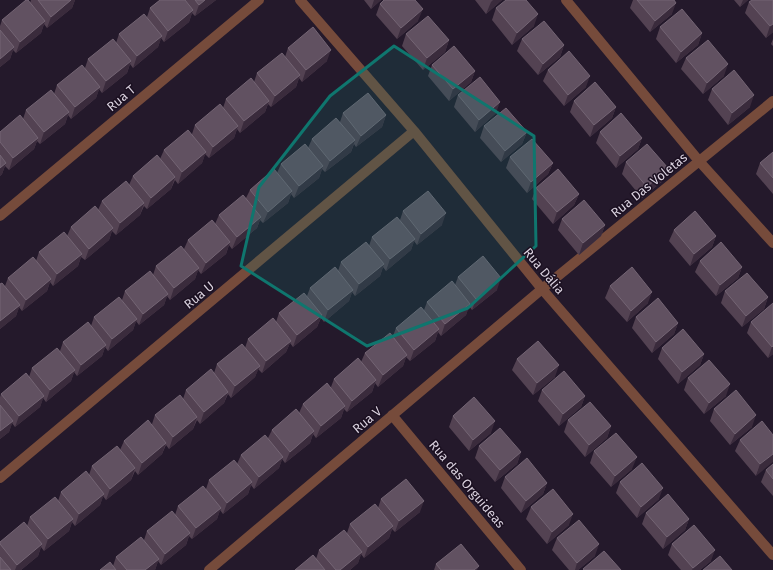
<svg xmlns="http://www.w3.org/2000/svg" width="773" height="570" font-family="'Fira Sans',sans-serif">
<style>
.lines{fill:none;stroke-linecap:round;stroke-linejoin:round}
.minor{stroke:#764b3b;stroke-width:10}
.wall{fill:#534252}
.shaded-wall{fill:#3a2b3c}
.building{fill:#615161;stroke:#746574}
.marked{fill:#0f766e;fill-opacity:0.2;stroke:#0f766e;stroke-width:3;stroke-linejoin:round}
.labels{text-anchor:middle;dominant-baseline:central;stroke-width:3;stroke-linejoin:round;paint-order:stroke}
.street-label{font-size:13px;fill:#d9d1de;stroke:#1b1021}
</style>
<rect width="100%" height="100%" fill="#24192b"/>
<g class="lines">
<path class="minor" d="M300 0 414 131 542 289 773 555
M566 0 699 161 773 243
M0 216 259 0
M392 415 521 570
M0 478 414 131
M209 570 542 289 773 101"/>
</g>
<path class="wall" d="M31 0H75L72 8 47 28 44 24 41 33 16 53 13 50 10 59 0 67V26L2 20 30 3Z
M160 0H216L195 16 192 13 189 22 164 42 161 38 158 47 133 68 130 64 127 73 102 93 99 89 96 98 71 119 68 115 65 124 40 144 37 141 34 149 9 170 5 166 2 174 0 176V132L23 119 26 110 54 94 57 85 85 68 88 59 116 43 119 34 147 17 150 8Z
M364 0H381L371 9Z
M475 0H502L486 14Z
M633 0H637L672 14 650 32 630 8Z
M734 0H748L740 7Z
M773 0V32L766 38 745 13 749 2Z
M380 4 418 21 397 39 376 15Z
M496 8 534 26 512 45 492 20Z
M660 27 702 33 698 45 676 63 656 39Z
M406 34 449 40 445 52 423 70 402 46Z
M522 39 564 45 560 57 538 75 517 51Z
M773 39V46L771 44Z
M288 48 327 61 302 82 299 78 296 87 271 107 268 104 265 112 240 133 237 129 234 138 209 158 205 154 202 163 178 184 175 180 171 189 147 209 144 206 140 215 116 235 112 231 109 240 85 260 81 257 78 266 53 286 50 282 47 291 22 311 19 307 16 316 0 329V284L5 286 8 278 36 261 39 252 67 236 71 227 98 210 102 201 129 185 133 176 160 159 164 150 192 134 195 125 223 108 226 99 254 82 257 73 285 57Z
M686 58 724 76 703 94 681 69Z
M432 65 475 71 471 82 449 101 428 76Z
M548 70 586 87 564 106 543 81Z
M712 89 750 107 728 125 708 100Z
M458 95 496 113 475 132 454 107Z
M574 101 616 107 612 118 590 137 570 112Z
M343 113 386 115 382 127 356 147 354 144 351 152 325 172 322 169 319 178 294 198 291 194 288 203 263 223 260 220 257 228 232 249 229 245 226 254 201 274 198 270 195 279 170 300 167 296 164 305 139 325 136 321 133 330 108 351 105 347 102 356 77 376 74 372 71 381 46 402 43 398 40 407 15 427 12 423 9 432 0 439V397L1 394 29 377 32 368 60 351 63 342 91 326 94 317 122 300 125 291 153 275 156 266 184 249 188 240 215 224 219 215 246 198 250 190 277 173 281 164 308 148 312 139 340 122Z
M484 126 527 132 522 144 501 162 480 138Z
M600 132 642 138 638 149 616 168 596 143Z
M773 152V194L756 174 760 163Z
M510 157 553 163 548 174 527 193 506 168Z
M626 162 664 180 642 198 622 174Z
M536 188 579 194 574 205 553 224 532 199Z
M403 211 442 225 417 245 414 241 411 250 386 271 383 267 380 276 355 296 352 292 349 301 324 322 321 318 317 327 293 347 290 343 286 352 262 373 258 369 255 377 231 398 228 394 224 403 200 424 197 420 193 429 169 449 166 445 162 454 138 475 135 471 131 480 106 500 103 496 100 505 75 526 72 522 69 531 44 551 41 547 38 556 21 570H0V542L27 526 30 517 58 501 61 492 89 475 92 466 120 450 124 441 152 424 155 415 183 399 186 390 214 373 217 364 245 348 248 339 276 322 279 313 307 296 310 288 338 271 341 262 369 246 372 237 400 220Z
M562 219 605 225 601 236 579 255 558 230Z
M674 230 716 236 712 247 690 266 669 241Z
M700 261 742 267 738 278 716 296 695 272Z
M458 277 497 290 472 310 469 306 466 315 441 336 438 332 435 341 410 361 406 357 403 366 378 387 375 383 372 392 347 412 344 409 341 418 316 438 313 434 310 443 285 463 282 459 279 468 254 489 251 485 248 494 223 514 220 510 217 519 192 539 189 536 186 545 161 565 158 561 155 570H100L113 566 116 557 144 540 147 531 175 515 178 506 206 489 209 480 237 464 241 455 268 438 272 430 299 413 303 404 331 387 334 379 361 362 365 353 393 336 396 328 424 310 427 302 455 285Z
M610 286 648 303 627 322 605 298Z
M725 291 768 297 764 309 742 327 721 303Z
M773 303V354L768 358 747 333 751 322Z
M636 317 678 323 674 334 652 353 632 328Z
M662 348 704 354 700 365 678 384 658 359Z
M517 359 555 377 533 395 512 370Z
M688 378 726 396 704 414 684 390Z
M542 390 585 396 581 407 559 426 538 401Z
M714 409 752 427 730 445 710 421Z
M453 416 491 433 469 451 449 427Z
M568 420 611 426 607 438 585 457 564 432Z
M773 435 756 476 735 451 740 440Z
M479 446 521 452 517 464 495 482 475 458Z
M594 451 632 469 611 487 590 463Z
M773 464V496L761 482 766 470Z
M505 477 547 483 543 494 521 513 501 488Z
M620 482 659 499 637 518 616 493Z
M381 499 420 512 395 532 392 529 389 538 364 558 361 554 358 563 350 570H295L316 559 319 550 347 533 350 524 378 508Z
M531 507 569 525 547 544 526 519Z
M646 513 689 519 685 530 663 549 642 524Z
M557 538 595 556 578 570H569L552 550Z
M672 544 711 561 700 570H681L668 555Z
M436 564 477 570H434Z"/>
<path class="shaded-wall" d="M71 0H75L72 8 47 28 51 17Z
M205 0H216L195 16 199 5Z
M374 0H381L371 9Z
M493 0H502L486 14 491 2Z
M743 0H748L740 7Z
M676 3 672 14 650 32 655 21Z
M423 9 418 21 397 39 401 28Z
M193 10 189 22 164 42 168 31Z
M538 14 534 26 512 45 517 33Z
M45 21 41 33 16 53 20 42Z
M773 24V32L766 38 770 26Z
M702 33 698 45 676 63 681 52Z
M162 36 158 47 133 68 137 56Z
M449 40 445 52 423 70 427 58Z
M564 45 560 57 538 75 543 64Z
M14 47 10 59 0 67V59Z
M331 50 327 61 302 82 306 70Z
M131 61 127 73 102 93 106 81Z
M728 64 724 76 703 94 707 83Z
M475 71 471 82 449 101 453 89Z
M300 75 296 87 271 107 275 96Z
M590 76 586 87 564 106 568 95Z
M100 87 96 98 71 119 75 107Z
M754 95 750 107 728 125 732 113Z
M269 101 265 112 240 133 244 121Z
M500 102 496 113 475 132 479 120Z
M616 107 612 118 590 137 594 125Z
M69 112 65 124 40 144 44 132Z
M386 115 382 127 356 147 361 136Z
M238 126 234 138 209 158 213 147Z
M527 132 522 144 501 162 505 151Z
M38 138 34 149 9 170 13 158Z
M642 138 638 149 616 168 620 156Z
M355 140 351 152 325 172 330 161Z
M206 152 202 163 178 184 182 172Z
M6 163 2 174 0 176V168Z
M553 163 548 174 527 193 531 182Z
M323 166 319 178 294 198 299 186Z
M668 168 664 180 642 198 647 187Z
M175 177 171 189 147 209 151 198Z
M292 191 288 203 263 223 268 212Z
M579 194 574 205 553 224 557 212Z
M144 203 140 215 116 235 120 223Z
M446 213 442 225 417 245 421 234Z
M261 217 257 228 232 249 237 237Z
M605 225 601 236 579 255 583 243Z
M113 228 109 240 85 260 89 249Z
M716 236 712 247 690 266 694 254Z
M415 239 411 250 386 271 390 259Z
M230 242 226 254 201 274 206 263Z
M82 254 78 266 53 286 57 274Z
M384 264 380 276 355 296 359 284Z
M742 267 738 278 716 296 720 285Z
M199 268 195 279 170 300 174 288Z
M501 278 497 290 472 310 476 299Z
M51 279 47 291 22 311 26 300Z
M353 290 349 301 324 322 328 310Z
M652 292 648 303 627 322 631 311Z
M168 294 164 305 139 325 143 314Z
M768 297 764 309 742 327 746 316Z
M470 304 466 315 441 336 445 324Z
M20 305 16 316 0 329V321Z
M322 315 317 327 293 347 297 335Z
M137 319 133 330 108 351 112 339Z
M678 323 674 334 652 353 656 342Z
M439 329 435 341 410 361 414 350Z
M291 341 286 352 262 373 266 361Z
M106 345 102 356 77 376 81 365Z
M773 346V354L768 358 772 347Z
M704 354 700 365 678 384 682 372Z
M407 355 403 366 378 387 383 375Z
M559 365 555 377 533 395 537 383Z
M260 366 255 377 231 398 235 386Z
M75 370 71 381 46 402 50 390Z
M376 380 372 392 347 412 352 401Z
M730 384 726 396 704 414 709 403Z
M228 392 224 403 200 424 204 412Z
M44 396 40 407 15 427 19 416Z
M585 396 581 407 559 426 563 414Z
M345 406 341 418 316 438 321 426Z
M756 415 752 427 730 445 735 434Z
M197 417 193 429 169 449 173 437Z
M13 421 9 432 0 439V431Z
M495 421 491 433 469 451 473 440Z
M611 426 607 438 585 457 589 445Z
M314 431 310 443 285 463 290 452Z
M166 443 162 454 138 475 142 463Z
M521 452 517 464 495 482 500 470Z
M773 454V462L756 476 760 464Z
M283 457 279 468 254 489 259 477Z
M637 457 632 469 611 487 615 476Z
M135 468 131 480 106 500 110 489Z
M252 482 248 494 223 514 227 503Z
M547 483 543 494 521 513 526 501Z
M663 488 659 499 637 518 641 507Z
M104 494 100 505 75 526 79 514Z
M424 501 420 512 395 532 399 521Z
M221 508 217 519 192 539 196 528Z
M573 514 569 525 547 544 552 532Z
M73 519 69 531 44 551 48 539Z
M689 519 685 530 663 549 667 537Z
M393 526 389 538 364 558 368 547Z
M190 533 186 545 161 565 165 554Z
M42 544 38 556 21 570H15L17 565Z
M599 544 595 556 578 570H575L577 563Z
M715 550 711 561 700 570H692L693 568Z
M362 552 358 563 350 570H340Z
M159 559 155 570H145Z
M479 566 477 570H474Z"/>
<path class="building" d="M26 0H28L45 21 20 42 2 20Z
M38 0H71L51 17Z
M160 0H185L193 10 168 31 150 8Z
M195 0H205L199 5Z
M384 0H415L423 9 401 28 380 4Z
M506 0H526L538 14 517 33 496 8Z
M637 0H674L676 3 655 21Z
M752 0H773V24L770 26 749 2Z
M682 9 702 33 681 52 660 27Z
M144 14 162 36 137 56 119 34Z
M428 16 449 40 427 58 406 34Z
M544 21 564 45 543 64 522 39Z
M313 27 331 50 306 70 288 48Z
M0 30 14 47 0 59Z
M113 39 131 61 106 81 88 59Z
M708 40 728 64 707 83 686 58Z
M454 46 475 71 453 89 432 65Z
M569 51 590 76 568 95 548 70Z
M282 53 300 75 275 96 257 73Z
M82 65 100 87 75 107 57 85Z
M734 70 754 95 732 113 712 89Z
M480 77 500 102 479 120 458 95Z
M251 78 269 101 244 121 226 99Z
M595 82 616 107 594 125 574 101Z
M51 90 69 112 44 132 26 110Z
M368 93 386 115 361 136 343 113Z
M220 104 238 126 213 147 195 125Z
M506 108 527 132 505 151 484 126Z
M621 113 642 138 620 156 600 132Z
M20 115 38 138 13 158 0 142V132Z
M336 118 355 140 330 161 312 139Z
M188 130 206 152 182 172 164 150Z
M532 139 553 163 531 182 510 157Z
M305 144 323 166 299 186 281 164Z
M647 144 668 168 647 187 626 162Z
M773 152V178L760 163Z
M0 155 6 163 0 168Z
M157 155 175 177 151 198 133 176Z
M274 169 292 191 268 212 250 190Z
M558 169 579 194 557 212 536 188Z
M126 181 144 203 120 223 102 201Z
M428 191 446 213 421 234 403 211Z
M243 195 261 217 237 237 219 215Z
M584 200 605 225 583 243 562 219Z
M95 206 113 228 89 249 71 227Z
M695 211 716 236 694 254 674 230Z
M397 217 415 239 390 259 372 237Z
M212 220 230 242 206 263 188 240Z
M64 232 82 254 57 274 39 252Z
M366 242 384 264 359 284 341 262Z
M721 242 742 267 720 285 700 261Z
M181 246 199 268 174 288 156 266Z
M483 256 501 278 476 299 458 277Z
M33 257 51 279 26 300 8 278Z
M335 267 353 290 328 310 310 288Z
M632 267 652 292 631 311 610 286Z
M150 271 168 294 143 314 125 291Z
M747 273 768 297 746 316 725 291Z
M452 281 470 304 445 324 427 302Z
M2 283 20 305 0 321V284Z
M304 293 322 315 297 335 279 313Z
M119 297 137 319 112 339 94 317Z
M658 298 678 323 656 342 636 317Z
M773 303V346L772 347 751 322Z
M421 307 439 329 414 350 396 328Z
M273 318 291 341 266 361 248 339Z
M88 322 106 345 81 365 63 342Z
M683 329 704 354 682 372 662 348Z
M390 333 407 355 383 375 365 353Z
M538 341 559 365 537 383 517 359Z
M242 344 260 366 235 386 217 364Z
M57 348 75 370 50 390 32 368Z
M358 358 376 380 352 401 334 379Z
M709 360 730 384 709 403 688 378Z
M211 369 228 392 204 412 186 390Z
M564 371 585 396 563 414 542 390Z
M26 373 44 396 19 416 1 394Z
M327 383 345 406 321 426 303 404Z
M736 390 756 415 735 434 714 409Z
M180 395 197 417 173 437 155 415Z
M474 397 495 421 473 440 453 416Z
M590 402 611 426 589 445 568 420Z
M0 405 13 421 0 431Z
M296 409 314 431 290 452 272 430Z
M148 420 166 443 142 463 124 441Z
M762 421 773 435V454L760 464 740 440Z
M500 428 521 452 500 470 479 446Z
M616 433 637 457 615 476 594 451Z
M265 435 283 457 259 477 241 455Z
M117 446 135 468 110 489 92 466Z
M527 458 547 483 526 501 505 477Z
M234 460 252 482 227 503 209 480Z
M642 463 663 488 641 507 620 482Z
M773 464V479L766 470Z
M86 471 104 494 79 514 61 492Z
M406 479 424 501 399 521 381 499Z
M203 486 221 508 196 528 178 506Z
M553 489 573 514 552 532 531 507Z
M668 494 689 519 667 537 646 513Z
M55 497 73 519 48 539 30 517Z
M375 504 393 526 368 547 350 524Z
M172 511 190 533 165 554 147 531Z
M579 520 599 544 577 563 557 538Z
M24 522 42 544 17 565 0 544V542Z
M694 525 715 550 693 568 672 544Z
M344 530 362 552 340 570H336L319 550Z
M141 537 159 559 145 570H127L116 557Z
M461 544 479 566 474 570H441L436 564Z
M604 551 621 570H584L583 569Z
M313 555 325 570H295Z
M720 556 732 570H703Z
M0 557 11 570H0Z
M110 562 116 570H100Z"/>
<path class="marked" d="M394 46 534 136 536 246 468 308 367 346 241 266 259 187 330 96Z"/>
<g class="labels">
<g class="street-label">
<text transform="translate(121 98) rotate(-40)">Rua T</text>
<text transform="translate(649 185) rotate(-39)">Rua Das Voletas</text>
<text transform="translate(544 271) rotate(50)">Rua Dália</text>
<text transform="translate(199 295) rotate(-40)">Rua U</text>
<text transform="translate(367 420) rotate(-40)">Rua V</text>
<text transform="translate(467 484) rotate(50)">Rua das Orguideas</text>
</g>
</g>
</svg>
